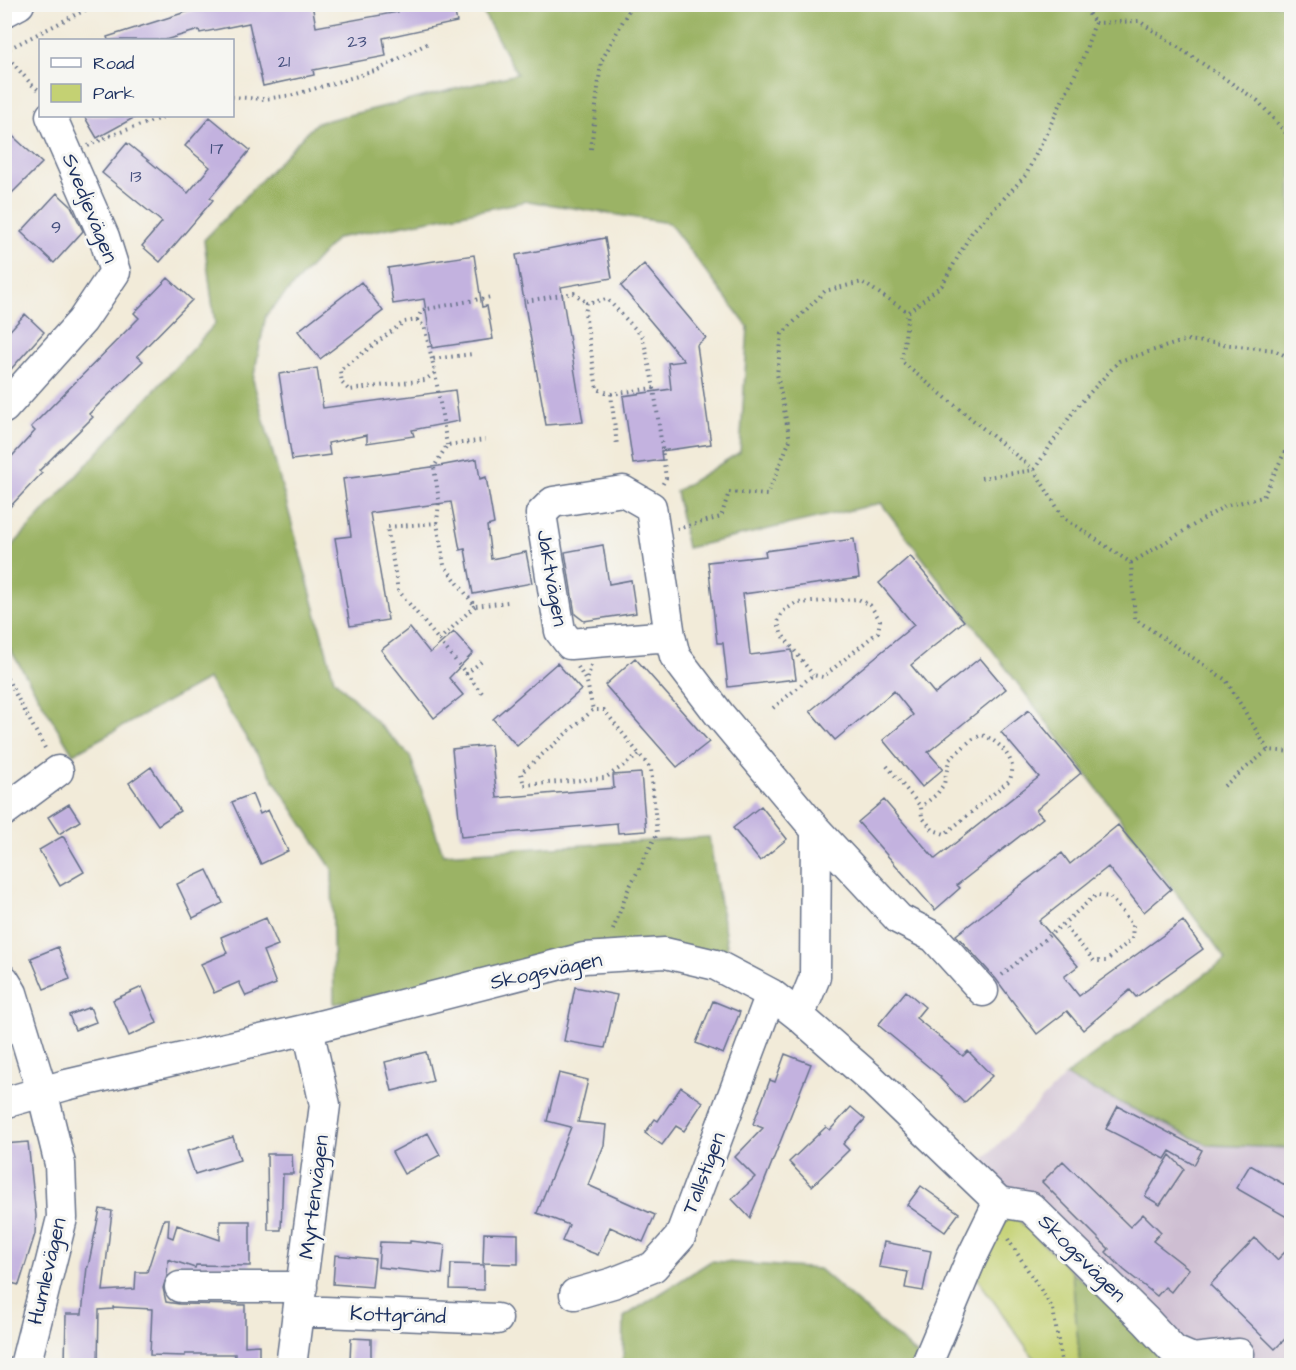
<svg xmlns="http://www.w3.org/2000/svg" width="1296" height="1370" font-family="'Architects Daughter',sans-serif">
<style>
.industrial{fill:#cebed2}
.green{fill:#c4d173;stroke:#708068;stroke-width:1.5}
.forest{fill:#9bb365;stroke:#5b7162;stroke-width:1.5}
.building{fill:#c3b2df}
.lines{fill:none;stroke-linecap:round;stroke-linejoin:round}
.minor-casing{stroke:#667189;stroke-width:33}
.path{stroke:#667189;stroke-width:4;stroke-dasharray:1.5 4.5;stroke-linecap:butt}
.minor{stroke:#fff;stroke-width:30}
.labels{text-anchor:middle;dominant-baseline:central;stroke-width:6;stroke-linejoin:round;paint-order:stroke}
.number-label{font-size:18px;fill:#45507e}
.street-label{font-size:21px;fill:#1b2f5e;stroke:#f6f6f2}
</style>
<rect width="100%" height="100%" fill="#f6f6f2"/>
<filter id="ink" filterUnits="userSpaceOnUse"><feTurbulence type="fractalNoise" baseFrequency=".0167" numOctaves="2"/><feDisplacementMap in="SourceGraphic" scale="12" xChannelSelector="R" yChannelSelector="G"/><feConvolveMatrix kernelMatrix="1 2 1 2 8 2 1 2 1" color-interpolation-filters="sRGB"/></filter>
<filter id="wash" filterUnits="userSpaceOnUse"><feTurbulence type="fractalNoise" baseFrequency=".008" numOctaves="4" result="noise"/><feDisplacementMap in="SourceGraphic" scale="24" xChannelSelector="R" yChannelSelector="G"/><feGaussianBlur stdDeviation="1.35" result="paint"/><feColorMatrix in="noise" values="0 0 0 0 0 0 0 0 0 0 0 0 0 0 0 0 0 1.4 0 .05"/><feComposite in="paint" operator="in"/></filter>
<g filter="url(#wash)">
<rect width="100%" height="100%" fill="#f2ebd9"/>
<path class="industrial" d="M1065 1076 1208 1145 1291 1148V1365H1182L1072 1272 1010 1212 976 1167Z"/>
<path class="green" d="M1010 1212 1072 1272 1080 1365H1039L974 1274Z"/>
<path class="forest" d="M479 5H1291V1148L1208 1145 1065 1076 1226 959 881 503 687 548 676 491 740 452 748 327 669 223 528 201 337 238 266 315 253 380 334 679 410 756 443 854 709 837 729 958 578 951 334 1004 332 869 208 679 73 754 5 641V554L215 324 204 240 316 123 517 74Z
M711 1261 819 1269 922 1359 918 1366H623L624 1317Z
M1072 1272 1182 1365H1080Z"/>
<g id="blocks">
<path class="building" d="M224 4H312L316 27 398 12 396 4H453L457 22 383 38 386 56 313 70 314 75 263 86 249 23 200 33 199 30 165 40H108L107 37 186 12Z
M84 116H137L97 138Z
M210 117 250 150 210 198 213 200 160 262 142 246 162 222 102 173 127 143 188 193 210 167 185 146Z
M4 128 42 163 4 201Z
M57 193 71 206 83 231 54 263 21 232Z
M605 238 612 278 561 287 583 422 546 425 516 255Z
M474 255 482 307 487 306 493 339 432 348 424 299 393 304 388 268Z
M644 264 706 338 697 345 711 444 661 451 662 460 633 464 623 396 671 389 668 363 684 361 621 286Z
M168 278 192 300 137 356 143 361 89 414 93 417 39 471 42 473 4 513V465L35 431 31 427 139 318 134 313Z
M361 282 383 311 320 359 298 331Z
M25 314 44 332 4 377V337Z
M317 368 323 408 455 390 459 421 412 430 414 436 367 443V435L328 443 330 455 292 460 279 374Z
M477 459 480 479 486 477 494 524 487 526 491 559 526 552 532 583 473 594 465 549 460 550 451 502 370 513 388 620 350 626 335 538 351 536 343 479 439 466Z
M854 539 859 578 743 594 750 655 792 650 796 679 728 687 723 643H717L708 562 766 556 765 551Z
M603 545 609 584 631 580 636 613 584 621 575 614 565 552Z
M910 556 964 621 911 665 935 694 980 658 1006 689 928 752 943 769 922 787 883 740 913 715 894 691 835 740 810 711 914 625 879 583Z
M410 628 430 653 454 632 473 653 449 678 463 695 434 718 381 650Z
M635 658 709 742 677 767 605 685Z
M557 663 581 690 517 746 493 719Z
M1029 710 1081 773 1036 810 1043 818 957 885 960 888 935 910 858 822 884 800 935 859 1039 777 1001 732Z
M491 745 497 798 614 788 613 775 641 773 646 831 618 833 617 823 461 837 452 749Z
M151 767 180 811 158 825 129 783Z
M252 794 260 814 268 810 288 851 261 864 232 802Z
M69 804 80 821 59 834 48 817Z
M761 806 787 839 760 861 733 828Z
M1118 825 1171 889 1144 912 1108 867 1039 921 1078 966 1064 977 1079 996 1183 921 1203 949 1136 997 1130 990 1083 1030 1067 1011 1037 1034 996 979 956 935 1062 853 1070 864Z
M63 836 84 872 60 886 39 850Z
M207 870 223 903 193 918 177 884Z
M266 918 278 945 263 951 276 984 246 996 239 982 214 993 201 964 227 953 221 937Z
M58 947 70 979 44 989 31 958Z
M142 987 157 1023 129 1036 113 1000Z
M575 987 617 995 605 1048 564 1041Z
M906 991 925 1007 916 1018 963 1056 968 1051 992 1076 964 1103 940 1078 941 1077 878 1025Z
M713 1001 740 1012 723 1054 696 1043Z
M90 1007 96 1022 75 1030 69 1015Z
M426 1052 433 1081 392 1091 385 1062Z
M785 1054 811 1064 750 1218 732 1199 755 1177 735 1157 763 1128 753 1124 770 1080 775 1082Z
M559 1073 588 1080 578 1122 606 1125 604 1145 588 1185 655 1215 643 1242 610 1227 598 1255 562 1241 569 1225 537 1213 571 1127 547 1121Z
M681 1087 703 1102 684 1131 676 1126 662 1145 645 1133 655 1119 658 1121Z
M1118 1106 1202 1150 1194 1165 1170 1151 1165 1159 1106 1129Z
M851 1107 865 1119 843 1144 849 1150 812 1186 789 1162 826 1127 830 1130Z
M428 1133 440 1155 404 1174 392 1152Z
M233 1137 240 1160 195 1174 187 1151Z
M28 1142 36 1216 35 1234 19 1285 4 1281V1144Z
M267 1154H292L293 1174H283L281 1230H268Z
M1170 1155 1184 1169 1160 1205 1145 1196Z
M1063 1161 1130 1227 1143 1214 1161 1232 1153 1241 1189 1269 1171 1292 1165 1287 1157 1296 1124 1270 1106 1252 1109 1249 1042 1182Z
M1250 1165 1292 1189V1220L1236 1188Z
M921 1186 959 1213 945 1232 907 1205Z
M100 1209 112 1211 103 1291 135 1289 136 1272H147L164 1219H169L168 1236 173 1238 177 1225 220 1240V1221H250V1266L196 1265 195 1268 168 1259 167 1276 163 1288 166 1302 179 1304 245 1305V1346L259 1345V1365H235V1354H185V1356L150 1355 152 1309 113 1307V1309L99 1310 98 1364H65L66 1314H82L87 1267H88Z
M484 1233 518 1234V1264L483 1263Z
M1255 1238 1277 1260 1292 1245V1332L1275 1349 1210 1285Z
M410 1241 445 1245 442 1274 378 1267 380 1242 410 1243Z
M884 1242 931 1251 923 1291 905 1288 908 1272 879 1267Z
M335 1255 375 1259 372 1287 333 1284Z
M451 1264 484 1265V1290L450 1289Z
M351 1338 371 1339V1361H350Z"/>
</g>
</g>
<g filter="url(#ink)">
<use href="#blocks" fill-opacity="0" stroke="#667189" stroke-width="1.5"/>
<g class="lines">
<defs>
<path id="minor" d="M4 12 19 4
M4 408 82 321 115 272 104 237 51 116
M670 636 570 644 560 631 541 514 553 502 623 491 651 507 670 636 675 656 719 714 816 830 815 977 799 1016
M4 811 58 771
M816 830 899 919 934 937 983 991
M4 980 12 993 42 1091 60 1164 62 1218 25 1366
M4 1103 66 1085 308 1029 584 958 665 953 716 965 771 994 799 1016 870 1078 999 1202 1030 1207 1146 1321 1174 1351 1193 1359 1239 1354
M180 1287H302
M575 1294 613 1283 653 1267 680 1237 771 994
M299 1311 497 1319
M291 1366 325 1105 308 1029
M926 1366 971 1259 999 1202"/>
</defs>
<use href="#minor" class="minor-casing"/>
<path class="path" d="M1082 4 1095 23
M1095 23 1082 60 1026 175 972 232 942 285 908 312 902 362 1034 470 1063 517 1131 563 1135 619 1226 680 1268 750 1292 752
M1095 23 1139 21 1258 101 1292 140
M4 51 97 4
M4 53 31 84 40 91
M232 97 264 99 293 95 378 70 430 42
M88 146 109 136 167 116
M591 149 601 62 632 4
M526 301 574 293 587 303
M417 320 422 310 491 297
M432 359 424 326 417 320 404 322 340 370 342 383 349 390 425 380 435 373 432 359 473 354
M435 373 447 445
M654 388 666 478 661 487
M611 394 654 388 643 337 607 299 587 303 585 313 597 389 611 394 617 446
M981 478 1034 470 1075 409 1119 361 1187 340 1274 350 1292 359
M437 523 439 500 434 467 447 445 485 440
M677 529 721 517 729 492 767 495 790 440 777 374 782 334 825 291 862 282 908 312
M1131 563 1225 506 1263 497 1292 437
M439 640 475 606
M591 665 587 682 593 710
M578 667 586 681
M4 673 46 750
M466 674 482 661
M482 693 398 590 387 527 437 523 444 565 475 606 508 602
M773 708 813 675 823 677 878 632 880 620 870 605 858 599 796 603 782 612 778 622 781 633 813 675
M887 766 921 807 922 817 933 830 945 834 1010 780C1011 776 1013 770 1012 766 1009 752 995 739 982 735L971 740 949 760 944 784 937 794 921 807
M1224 786 1268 750
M613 930 628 890 657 834 651 769 604 710H593L521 773 524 785 605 778 639 755
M1002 975 1063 924 1094 961H1106L1132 939 1133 925 1110 897 1096 895 1063 924
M1008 1239 1053 1309 1062 1366"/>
<use href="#minor" class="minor"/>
</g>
</g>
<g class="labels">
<g class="number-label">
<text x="357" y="41">23</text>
<text x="284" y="61">21</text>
<text x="217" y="148">17</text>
<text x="136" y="176">13</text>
<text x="56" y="227">9</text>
</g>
<g class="street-label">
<text transform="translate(90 208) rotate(68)">Svedjevägen</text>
<text transform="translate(552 578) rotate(80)">Jaktvägen</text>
<text transform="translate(546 971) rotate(-12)">Skogsvägen</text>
<text transform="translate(704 1173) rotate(-69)">Tallstigen</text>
<text transform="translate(314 1197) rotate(-83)">Myrtenvägen</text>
<text transform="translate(1082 1258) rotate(45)">Skogsvägen</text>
<text transform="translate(47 1271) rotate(-77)">Humlevägen</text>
<text transform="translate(398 1315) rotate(2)">Kottgränd</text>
</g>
</g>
<rect width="1296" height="1370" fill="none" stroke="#f6f6f2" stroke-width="24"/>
<rect x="39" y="39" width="195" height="78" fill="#f6f6f2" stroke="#9ea6b7" stroke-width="1.5"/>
<rect x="51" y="58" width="30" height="9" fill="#ffffff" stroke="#9ea6b7" stroke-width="1.5"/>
<text x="93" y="69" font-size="18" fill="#1b2f5e">Road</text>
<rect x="51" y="84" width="30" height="18" fill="#c4d173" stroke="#9ea6b7" stroke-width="1.5"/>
<text x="93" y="99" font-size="18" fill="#1b2f5e">Park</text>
</svg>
